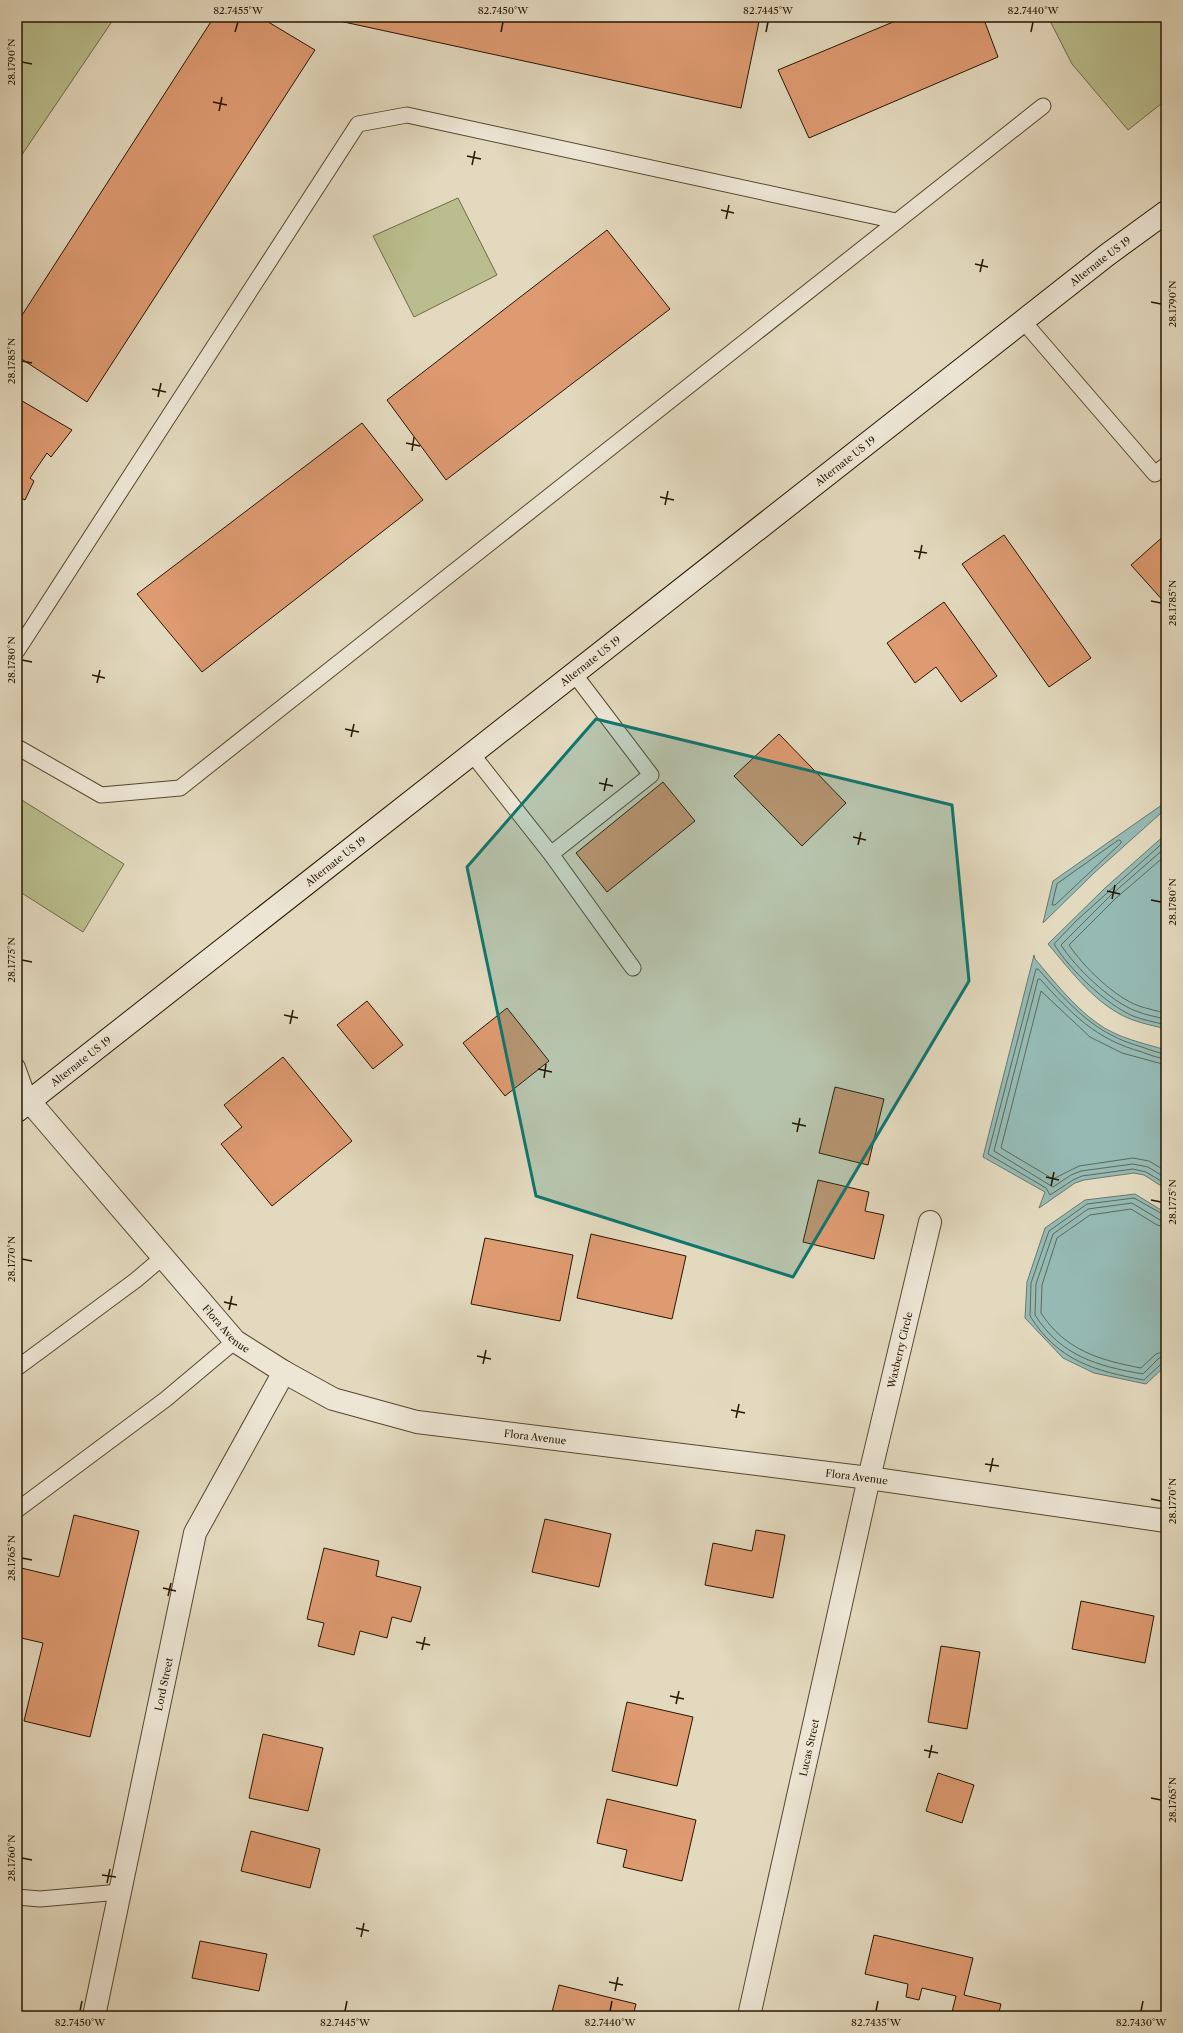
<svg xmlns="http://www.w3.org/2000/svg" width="1183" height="2033" font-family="'Libre Caslon Text',serif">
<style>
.green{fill:#babd8d;stroke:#706a47}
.water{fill:#95bab4;stroke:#69786c}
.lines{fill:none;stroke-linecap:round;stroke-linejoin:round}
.shore{stroke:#5e685a;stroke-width:1}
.building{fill:#de9a71;stroke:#271601}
.service-casing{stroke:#564730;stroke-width:17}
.minor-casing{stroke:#564730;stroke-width:24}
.tertiary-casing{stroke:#564730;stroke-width:24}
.secondary-casing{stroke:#271601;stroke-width:24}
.service{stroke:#ede6d5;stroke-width:15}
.minor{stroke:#ede6d5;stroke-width:22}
.tertiary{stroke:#ede6d5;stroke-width:22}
.secondary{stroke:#ede6d5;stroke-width:22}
.marked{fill:#0f766e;fill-opacity:0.2;stroke:#0f766e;stroke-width:3;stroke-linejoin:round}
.ticks{fill:none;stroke:#271601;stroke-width:1.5}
.labels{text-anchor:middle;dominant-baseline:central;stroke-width:4;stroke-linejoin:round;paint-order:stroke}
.street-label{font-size:10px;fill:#271601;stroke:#ede6d5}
.neatline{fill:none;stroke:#271601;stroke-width:1.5}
.ticks-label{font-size:10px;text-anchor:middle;fill:#271601}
</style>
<rect width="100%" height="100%" fill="#e3d9be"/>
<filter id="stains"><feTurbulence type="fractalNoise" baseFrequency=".005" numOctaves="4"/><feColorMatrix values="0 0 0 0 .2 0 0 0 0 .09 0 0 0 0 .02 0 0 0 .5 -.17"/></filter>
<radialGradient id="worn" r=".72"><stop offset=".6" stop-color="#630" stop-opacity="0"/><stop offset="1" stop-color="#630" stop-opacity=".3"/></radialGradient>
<path class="green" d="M17 17H115L17 162Z
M1048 17H1166V100L1128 130 1072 64Z
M458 198 497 275 414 317 373 236Z
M17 797 124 864 83 932 17 890Z"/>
<path class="water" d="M1166 802V810L1161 813 1094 873 1043 923 1053 881Z
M1166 834V1029C1155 1026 1144 1024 1133 1020 1097 1007 1072 972 1048 944L1105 888Z
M1034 955 1035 959C1054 981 1073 1006 1097 1023 1117 1038 1143 1043 1166 1050V1189L1144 1175 1134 1173 1084 1180 1075 1183 1039 1208 1045 1192 983 1157Z
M1135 1194 1166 1213V1360L1163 1368 1146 1384 1094 1373 1063 1358 1025 1318 1027 1282 1045 1228 1085 1200Z"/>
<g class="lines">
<path class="shore" d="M1119 840 1121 841V843L1055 905H1052L1057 884Z
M1166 840 1076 921 1054 944C1069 969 1107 1005 1133 1016 1143 1020 1155 1022 1166 1025
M1166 847 1111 895 1061 945C1075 967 1111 1002 1136 1011 1146 1015 1156 1017 1166 1019
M1166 855 1115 899 1069 945C1083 966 1114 997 1139 1006 1148 1009 1157 1011 1166 1013
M1166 1054C1158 1053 1150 1050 1142 1047 1094 1034 1070 1005 1038 969H1036L988 1154 1046 1188 1050 1195 1073 1180 1082 1176 1133 1169 1146 1172 1166 1184
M1166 1059C1158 1058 1150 1055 1142 1052 1095 1039 1072 1014 1040 979H1038L994 1151 1053 1187 1071 1175 1081 1171 1133 1164 1148 1167 1166 1178
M1166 1065 1122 1053 1090 1037 1041 991 1001 1148 1053 1179 1079 1166 1133 1158 1149 1161 1166 1171
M1166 1216 1134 1198 1087 1204 1049 1231 1031 1283 1030 1316C1058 1361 1095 1371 1144 1380L1162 1363 1166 1362
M1166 1221 1160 1220 1132 1203 1088 1209 1053 1234 1036 1284 1035 1315C1061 1356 1097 1366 1143 1374L1159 1358 1166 1357
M1166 1227 1157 1225 1131 1209 1090 1215 1057 1238 1042 1285 1041 1313C1065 1350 1099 1360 1141 1368L1156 1354 1166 1351"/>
</g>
<path class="building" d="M214 17H260L315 50 87 402 17 356V323Z
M331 17H760L741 108 330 19Z
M905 17H983L998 57 809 138 778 70Z
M607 230 670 309 446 480 387 400Z
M17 398 72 430 51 457 47 453 30 478 34 481 25 500 19 497 17 500Z
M362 423 423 500 202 672 137 594Z
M1166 534V604L1131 565Z
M1004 535 1091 658 1049 687 962 564Z
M944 602 997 676 961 702 936 667 915 683 887 643Z
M779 734 846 803 802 846 734 776Z
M663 782 695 821 607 892 576 853Z
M367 1001 403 1045 373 1069 337 1025Z
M507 1008 549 1061 505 1096 463 1043Z
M283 1057 352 1141 272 1206 221 1144 242 1127 224 1105Z
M835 1087 884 1099 868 1165 819 1153Z
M818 1180 869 1192 865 1211 884 1215 874 1259 803 1242Z
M591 1234 686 1256 672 1319 577 1298Z
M485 1238 573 1255 560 1321 471 1304Z
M74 1515 139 1531 90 1737 24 1721 43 1643 17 1637V1567L59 1577Z
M545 1519 611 1534 599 1587 532 1572Z
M756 1530 785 1535 773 1598 705 1585 713 1543 752 1551Z
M324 1548 379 1561 376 1576 421 1587 411 1622 392 1617 387 1638 360 1631 354 1655 318 1646 324 1623 307 1619Z
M1081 1601 1154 1616 1145 1663 1072 1649Z
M941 1646 980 1652 967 1729 928 1722Z
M627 1702 693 1717 677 1786 612 1771Z
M263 1734 323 1748 308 1811 249 1798Z
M938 1773 974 1785 962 1823 926 1811Z
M607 1799 696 1820 682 1881 623 1867 627 1850 597 1843Z
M251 1831 320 1849 310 1888 241 1871Z
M874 1935 973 1958 964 1995 1001 2004 998 2016H951L956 1996 922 1988 919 2000 906 1997 908 1984 865 1974Z
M200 1941 267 1954 259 1991 192 1978Z
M559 1985 636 2004 633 2016H551Z"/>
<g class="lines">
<defs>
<path id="service" d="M1023 321 1155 474 1166 465
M17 651 358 124 407 115 896 221
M17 747 101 795 180 788 1043 106
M472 754 551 854 633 968
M551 854 651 775 575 675
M17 1066 30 1102
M17 1368 136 1280 163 1257
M17 1510 166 1399 235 1341
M17 1897 40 1899 120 1892"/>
<g id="minor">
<path id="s1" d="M94 2016 195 1533 284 1372"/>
<path id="s2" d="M749 2016 869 1478 930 1222"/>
</g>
<g id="tertiary">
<path id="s3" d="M30 1102 235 1341 284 1372 333 1399 417 1422 869 1478 1166 1521"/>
</g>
<g id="secondary">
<path id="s4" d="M17 1111 1107 255 1166 212"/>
</g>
</defs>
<use href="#service" class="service-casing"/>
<use href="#minor" class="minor-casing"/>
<use href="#tertiary" class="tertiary-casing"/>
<use href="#secondary" class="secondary-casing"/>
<use href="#service" class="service"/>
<use href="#minor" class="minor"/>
<use href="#tertiary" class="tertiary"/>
<use href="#secondary" class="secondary"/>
</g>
<path class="marked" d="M596 719 952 805 969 981 793 1277 536 1196 467 867Z"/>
<path class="ticks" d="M235 32 238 22M501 32 503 22M766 32 768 22M1031 32 1033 22M22 62 32 64M213 102 227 105M219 111 222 97M467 156 481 159M472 165 475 151M721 210 734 213M726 219 729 205M975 264 988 267M980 272 983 259M1151 302 1161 304M22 361 32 363M152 389 166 392M158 397 161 383M406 443 420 446M412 451 414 437M660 497 674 500M665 505 668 491M914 551 927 553M919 559 922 545M1151 601 1161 603M22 660 32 662M92 675 105 678M97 683 100 670M345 729 359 732M351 737 354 724M599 783 613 786M604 791 607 778M853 837 866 840M858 845 861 832M1107 891 1120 894M1112 899 1115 885M1151 900 1161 902M22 960 32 962M284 1015 298 1018M290 1024 293 1010M538 1069 552 1072M544 1078 546 1064M792 1123 806 1126M797 1132 800 1118M1046 1177 1059 1180M1051 1186 1054 1172M1151 1200 1161 1202M22 1259 32 1261M224 1302 237 1305M229 1310 232 1296M477 1356 491 1359M483 1364 486 1350M731 1410 745 1413M736 1418 739 1404M985 1464 999 1466M990 1472 993 1458M1151 1499 1161 1501M22 1558 32 1560M163 1588 176 1591M168 1596 171 1583M416 1642 430 1645M422 1650 425 1637M670 1696 684 1699M676 1704 679 1691M924 1750 938 1753M929 1758 932 1745M1151 1798 1161 1800M22 1858 32 1860M102 1875 116 1877M107 1883 110 1869M356 1928 369 1931M361 1937 364 1923M609 1982 623 1985M615 1991 618 1977M80 2011 82 2001M345 2011 347 2001M610 2011 612 2001M876 2011 878 2001M1141 2011 1143 2001"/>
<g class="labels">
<g class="street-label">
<text stroke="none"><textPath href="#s4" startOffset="1377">Alternate US 19</textPath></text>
<text stroke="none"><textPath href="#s4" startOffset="1053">Alternate US 19</textPath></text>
<text stroke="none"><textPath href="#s4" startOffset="729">Alternate US 19</textPath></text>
<text stroke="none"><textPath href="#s4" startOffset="405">Alternate US 19</textPath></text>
<text stroke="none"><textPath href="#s4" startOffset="81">Alternate US 19</textPath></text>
<text stroke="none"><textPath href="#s3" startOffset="300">Flora Avenue</textPath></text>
<text stroke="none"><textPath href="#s2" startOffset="683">Waxberry Circle</textPath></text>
<text stroke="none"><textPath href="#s3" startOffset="635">Flora Avenue</textPath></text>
<text stroke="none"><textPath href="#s3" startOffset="959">Flora Avenue</textPath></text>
<text stroke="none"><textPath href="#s1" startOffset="339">Lord Street</textPath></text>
<text stroke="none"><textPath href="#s2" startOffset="275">Lucas Street</textPath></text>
</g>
</g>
<rect width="1183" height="2033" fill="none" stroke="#e3d9be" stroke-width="44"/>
<rect x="22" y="22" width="1139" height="1989" class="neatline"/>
<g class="ticks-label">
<text x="238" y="14">82.7455°W</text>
<text x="503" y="14">82.7450°W</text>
<text x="768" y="14">82.7445°W</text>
<text x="1033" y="14">82.7440°W</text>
<text transform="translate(11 62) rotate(-90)" y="4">28.1790°N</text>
<text transform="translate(1172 304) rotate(-90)" y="4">28.1790°N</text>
<text transform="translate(11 361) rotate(-90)" y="4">28.1785°N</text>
<text transform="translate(1172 603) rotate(-90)" y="4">28.1785°N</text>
<text transform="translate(11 660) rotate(-90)" y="4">28.1780°N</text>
<text transform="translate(1172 902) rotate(-90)" y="4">28.1780°N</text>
<text transform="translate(11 960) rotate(-90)" y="4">28.1775°N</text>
<text transform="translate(1172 1202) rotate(-90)" y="4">28.1775°N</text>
<text transform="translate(11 1259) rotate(-90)" y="4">28.1770°N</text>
<text transform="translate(1172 1501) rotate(-90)" y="4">28.1770°N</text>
<text transform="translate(11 1558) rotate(-90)" y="4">28.1765°N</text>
<text transform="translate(1172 1800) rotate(-90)" y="4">28.1765°N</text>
<text transform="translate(11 1858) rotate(-90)" y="4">28.1760°N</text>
<text x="80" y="2026">82.7450°W</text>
<text x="345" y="2026">82.7445°W</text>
<text x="610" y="2026">82.7440°W</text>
<text x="876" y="2026">82.7435°W</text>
<text x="1141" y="2026">82.7430°W</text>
</g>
<rect width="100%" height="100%" filter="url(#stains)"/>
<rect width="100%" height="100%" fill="url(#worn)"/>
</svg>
